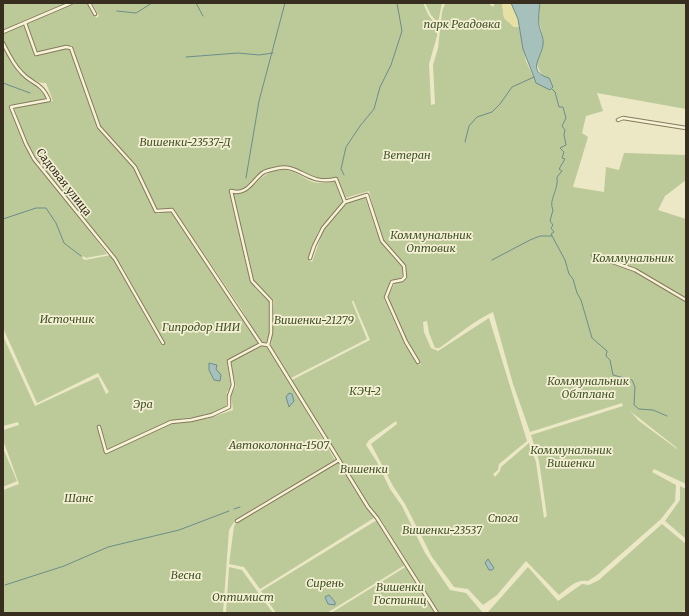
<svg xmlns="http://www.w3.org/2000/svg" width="689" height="616" font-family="Merriweather,serif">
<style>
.green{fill:#bcca99;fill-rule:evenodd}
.sand{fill:#e7e0a3}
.water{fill:#a6c0bc;stroke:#6d8d8b}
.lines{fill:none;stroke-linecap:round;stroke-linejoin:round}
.stream{stroke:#6d8d8b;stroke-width:1}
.street-casing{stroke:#86795c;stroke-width:4.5}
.street{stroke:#f7f3d7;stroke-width:2.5}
.labels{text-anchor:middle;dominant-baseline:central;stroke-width:3.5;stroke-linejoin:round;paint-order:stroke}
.park-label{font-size:11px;font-style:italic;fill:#405226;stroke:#f4f0d4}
.street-label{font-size:11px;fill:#372e1f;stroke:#f4f0d4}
</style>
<rect width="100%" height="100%" fill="#ece7c5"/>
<path class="green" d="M3 3H67L3 30Z
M75 3H88L96 18 99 16 92 3H423L429 16 437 26V36L429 64 431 105 435 104 433 65 438 48 442 12 445 3H488L493 7 495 3H502L504 18 514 27H519L526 61 536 83 543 76C529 56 543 60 543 44 544 29 534 19 541 3H686V109L597 93 603 111 586 116 582 133 588 137 573 187 604 192 606 167 619 170 624 153 686 155V180L665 196 658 210 686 219V484L654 469 652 472 676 485 675 501 661 519 597 575 588 581C576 579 568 588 559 595L526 561 497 595 483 605 468 589 454 587 432 557 405 504 393 486 371 444 397 424 396 421 369 440 366 445 377 462 390 489 402 506 425 553 450 590 466 593 483 613H439L380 518 372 511 292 380 370 340 353 300 352 302 367 339 291 378 271 346 274 301 254 281 232 194C257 192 258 171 281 170 294 169 302 178 313 182 320 184 327 182 335 182L343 202 318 232 308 259 312 262 323 231 336 215 347 203 365 197 380 241 402 267 403 274 401 278 392 280 384 299 404 343 419 365 421 364 405 338 387 298 395 283 403 281 406 278 405 266 382 239 369 191 345 198 336 178C310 183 303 166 283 166 262 166 256 180 241 190 237 192 233 190 229 192L251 282 270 301V332L266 343 260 341 240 307 173 208 158 209 154 206 153 200 135 164 99 126 72 45 37 52 27 24ZM493 312 513 384 530 432 622 403 623 406 531 435 539 461 547 516 544 518 536 462 529 443 501 467 500 471 495 477 493 474 498 470 499 464 527 441 489 318 438 351 431 348 424 332 423 322 427 321 429 333 435 348H439C457 336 473 321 493 312ZM630 411 677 448V449L639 421Z
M425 3H442L438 23 431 15Z
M24 25 36 55 58 49H70L97 127 133 166 154 210 158 214 169 211 173 214 259 343 227 361 231 387 227 392 226 406 209 415 174 420 108 450 100 425 98 426 105 454 174 423 210 418 233 410 231 395 236 386 230 362 262 345 269 348 335 460 236 519 229 530 223 613H3V490L19 484 3 440V430L19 425 18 422 3 426V336L35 406 98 377 106 394 109 392 98 373 37 403 3 328V46C8 55 13 67 20 74 28 83 43 84 46 98L44 100 9 105 23 141 33 159 58 189 107 254 86 258 83 256 82 258 85 260 111 255 162 346 165 344 123 268 35 156 25 139 14 107 53 101 46 83C26 84 3 50 3 33Z
M3 448 17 481 3 487Z
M338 462 374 518 260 589 244 567 229 564 234 526 237 522Z
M680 486 686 489V539L665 521 680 500Z
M377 520 405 565 327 613H276L261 591Z
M662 524 686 544V610L679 613 488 612 528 567 558 601 582 584 589 585 599 580Z
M407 566 436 613H331Z
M229 567 242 570 273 613H226Z"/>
<path class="sand" d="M502 3H511L518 19 519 27H514L504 18Z"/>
<path class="water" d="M511 3H540C539 11 538 18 539 25 540 31 544 38 543 44 543 56 525 71 549 78L553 87 550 90 536 83 532 72 523 49 518 19Z
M209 363 217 365 216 369 221 375 220 381 214 380 209 370Z
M289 393 292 394 294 401 289 407 286 397Z
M488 559 494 568 492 570H489L485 563Z
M329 595 335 602V605L328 604 325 597Z"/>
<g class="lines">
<path class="stream" d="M196 3 203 16
M117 11 136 13 152 3
M186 57 238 53 259 55 273 53
M3 83 30 93
M551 88 555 92 559 107H563L566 118 562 126 565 130 564 135 566 145 560 148 564 152 562 158 565 159 559 169 562 171 557 177C559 190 548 200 553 210L550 221 553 225 551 228 554 232 551 234 565 260 569 274 573 279 577 293 581 300 592 338 607 351 606 356 610 360 613 375 632 380 635 387 634 405 639 409 653 410 667 416
M465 142 469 126 477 117 492 112 500 104 512 87 534 77
M344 175 341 169 346 147 360 126 374 109 380 87 391 65 402 31 397 3
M246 178 259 101 285 3
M3 219 36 208H46L56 223 64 243 81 256
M492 260 530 240 540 236H552
M234 509 240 507
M5 585 64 566 108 547 179 530 229 511"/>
<defs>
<path id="street" d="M89 3 95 14
M25 23 36 54 66 47 71 48 99 127 135 167 156 211 172 210 261 344
M3 32 71 3
M3 43C8 53 13 64 21 72 32 85 41 81 49 100L11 107 26 144 34 159 115 259 163 343
M618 120 623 118 686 128
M593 255 635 270 686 300
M310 258 314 246 323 228 345 202 367 195 382 241 404 266 405 277 402 280 392 282 386 297 406 342 418 362
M268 345 271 333V301L252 281 231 191C248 196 253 179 264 172 269 170 274 169 279 168 299 164 309 186 336 179L345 202
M99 427 106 452 171 422 191 420 212 415 229 407V396L233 385 229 361 261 344 268 345 368 507 377 518 437 613
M237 521 339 460"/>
</defs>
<use href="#street" class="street-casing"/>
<use href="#street" class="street"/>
</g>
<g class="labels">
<g class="park-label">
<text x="462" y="24">парк Реадовка</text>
<text x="185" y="142">Вишенки-23537-Д</text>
<text x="407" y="155">Ветеран</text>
<text x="431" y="235">Коммунальник<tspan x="431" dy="13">Оптовик</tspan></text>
<text x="633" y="258">Коммунальник</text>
<text x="67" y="319">Источник</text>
<text x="314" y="320">Вишенки-21279</text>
<text x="201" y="327">Гипродор НИИ</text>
<text x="588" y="381">Коммунальник<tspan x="588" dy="13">Облплана</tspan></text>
<text x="365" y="391">КЭЧ-2</text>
<text x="143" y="404">Эра</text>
<text x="279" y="445">Автоколонна-1507</text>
<text x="571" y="450">Коммунальник<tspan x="571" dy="13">Вишенки</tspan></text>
<text x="364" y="469">Вишенки</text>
<text x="79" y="498">Шанс</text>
<text x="503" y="518">Спога</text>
<text x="442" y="530">Вишенки-23537</text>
<text x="186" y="575">Весна</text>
<text x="325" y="583">Сирень</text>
<text x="400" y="587">Вишенки<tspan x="400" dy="13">Гостиниц</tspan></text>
<text x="243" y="597">Оптимист</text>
</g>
<g class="street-label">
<text transform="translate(64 182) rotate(52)">Садовая улица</text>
</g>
</g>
<rect width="689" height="616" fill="none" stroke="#372e1f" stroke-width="8"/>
</svg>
